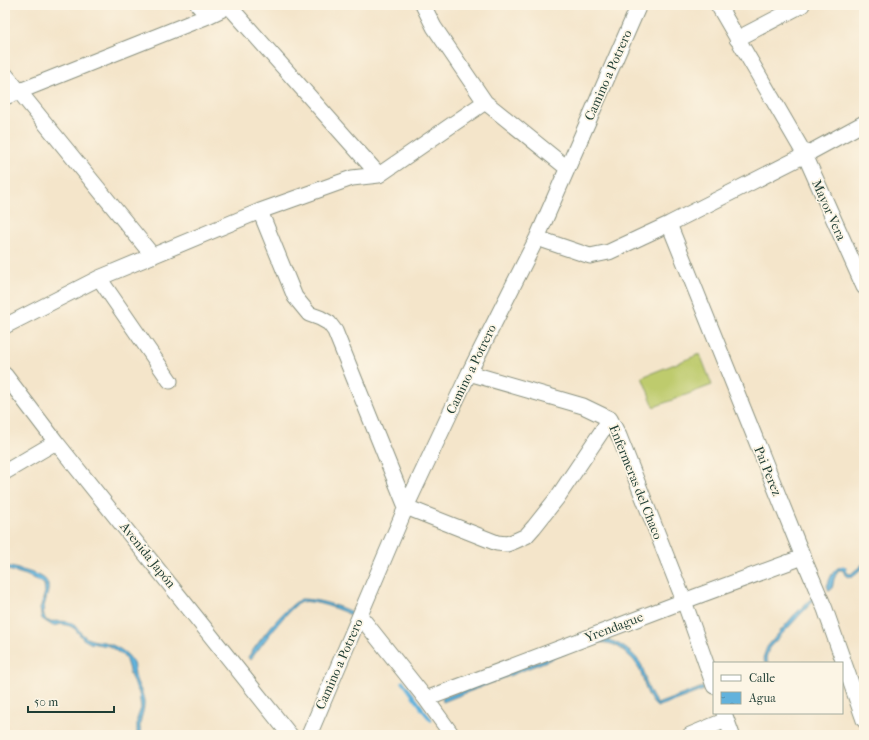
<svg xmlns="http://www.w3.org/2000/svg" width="869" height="740" font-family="'IM FELL French Canon',serif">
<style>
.pitch{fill:#becb6d;stroke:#6e8450}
.water{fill:url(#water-ripples);stroke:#407888}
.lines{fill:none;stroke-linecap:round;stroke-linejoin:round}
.stream{stroke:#62b2dc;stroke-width:3.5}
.minor-casing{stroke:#8a917f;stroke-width:17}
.minor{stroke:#fff;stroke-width:15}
.labels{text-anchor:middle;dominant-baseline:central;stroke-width:3.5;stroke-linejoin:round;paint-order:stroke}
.street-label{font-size:13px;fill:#1f3d34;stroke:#fcf5e5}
</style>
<defs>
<pattern id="water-ripples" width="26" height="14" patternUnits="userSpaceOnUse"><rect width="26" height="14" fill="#62b2dc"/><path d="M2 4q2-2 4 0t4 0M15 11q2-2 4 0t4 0" fill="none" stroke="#5092b3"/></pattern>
</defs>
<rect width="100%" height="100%" fill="#fcf5e5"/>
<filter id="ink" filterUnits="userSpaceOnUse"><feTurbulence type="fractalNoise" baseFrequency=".025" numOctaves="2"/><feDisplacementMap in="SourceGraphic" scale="8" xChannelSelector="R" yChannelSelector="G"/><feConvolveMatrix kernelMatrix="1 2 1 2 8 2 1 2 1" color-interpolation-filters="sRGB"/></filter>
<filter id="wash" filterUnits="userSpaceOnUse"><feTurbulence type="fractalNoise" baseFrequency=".012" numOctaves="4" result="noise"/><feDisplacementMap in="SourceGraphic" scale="16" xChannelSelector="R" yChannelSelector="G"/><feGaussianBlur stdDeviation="0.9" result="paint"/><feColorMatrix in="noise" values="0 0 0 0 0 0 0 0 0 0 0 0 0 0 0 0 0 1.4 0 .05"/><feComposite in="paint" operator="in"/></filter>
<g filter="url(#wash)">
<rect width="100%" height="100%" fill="#f4e5ca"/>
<path class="pitch" d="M700 354 712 385 654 407 642 377Z"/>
<path class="water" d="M864 563V566L853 576 848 577 845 575 843 570H838L834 579 832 589 829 591 827 586C830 578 833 568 843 566L846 567 847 573 851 574Z
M5 566C15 568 33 572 42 577 59 587 35 608 47 621 55 622 64 620 71 623 79 627 81 636 89 639 94 641 99 641 104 642 114 645 128 652 132 661 135 666 134 673 136 679 139 688 143 692 144 702 145 714 136 723 142 735L137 734V719L141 708 139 693 131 677 125 657 109 646 90 643 83 639 75 629 70 626 62 624 53 626 42 619 40 609 45 592 44 584 26 575 5 569Z
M813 597 814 600 769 648 766 658 768 663H765L763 658 767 647 795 614Z
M300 599C318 599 336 605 352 612L351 615C341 610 312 599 301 602 288 607 261 647 250 660L248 657C263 636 279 614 300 599Z
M605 639C618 641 636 654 642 666 645 673 645 681 648 687 650 693 654 699 657 704L703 687 704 690 657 707C643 695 645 674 635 662 633 658 627 655 624 651 613 642 605 642 592 643L443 702 442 698 594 640Z"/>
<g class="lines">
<path class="stream" d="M403 682 422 708
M421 708 431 720"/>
</g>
</g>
<g filter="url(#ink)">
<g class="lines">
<defs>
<path id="minor" d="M198 5 208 16
M423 5 434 27 485 102 567 168
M718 5 805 155 864 287
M229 6 379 175
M737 39 802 5
M5 74 153 256
M5 97 208 16 231 5
M260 211 295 297 309 314 320 318 329 323 335 331 406 507 497 543 507 544 515 541 526 536 534 527 557 498 610 419
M669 224 803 557 825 609 864 720
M537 238 590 256 609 252 669 224 805 155 864 123
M99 278 170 381
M5 326 99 278 260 211 352 178 379 175 485 102
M469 373 583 406 610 419 619 436 684 601 714 686
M5 375 56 442 290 735
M5 472 56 442
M360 616 426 699 452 735
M426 699 684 601 803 557
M724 713 732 735
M309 735 406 507 469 373 537 238 639 5
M690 735 726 720"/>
</defs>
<use href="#minor" class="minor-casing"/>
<use href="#minor" class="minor"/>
</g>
</g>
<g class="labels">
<g class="street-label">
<text transform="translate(608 75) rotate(-66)">Camino a Potrero</text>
<text transform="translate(829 210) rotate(66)">Mayor Vera</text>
<text transform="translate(471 369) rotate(-64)">Camino a Potrero</text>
<text transform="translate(768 471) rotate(68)">Pai Perez</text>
<text transform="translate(636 482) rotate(68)">Enfermeras del Chaco</text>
<text transform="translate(148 555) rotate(51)">Avenida Japón</text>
<text transform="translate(614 627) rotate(-21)">Yrendague</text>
<text transform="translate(339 664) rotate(-66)">Camino a Potrero</text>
</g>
</g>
<rect width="869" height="740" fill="none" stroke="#fcf5e5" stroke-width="20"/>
<rect x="713" y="662" width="130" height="52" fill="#fcf5e5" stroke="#a4ab9e"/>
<rect x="721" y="675" width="20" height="6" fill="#ffffff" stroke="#a4ab9e"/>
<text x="749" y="682" font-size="12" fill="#1f3d34">Calle</text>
<rect x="721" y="692" width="20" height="12" fill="url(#water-ripples)" stroke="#a4ab9e"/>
<text x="749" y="702" font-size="12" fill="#1f3d34">Agua</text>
<path d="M28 706v6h86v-6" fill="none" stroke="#1f3d34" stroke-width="2"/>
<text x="34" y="706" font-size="12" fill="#1f3d34" stroke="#fcf5e5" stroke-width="3" paint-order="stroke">50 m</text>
</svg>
